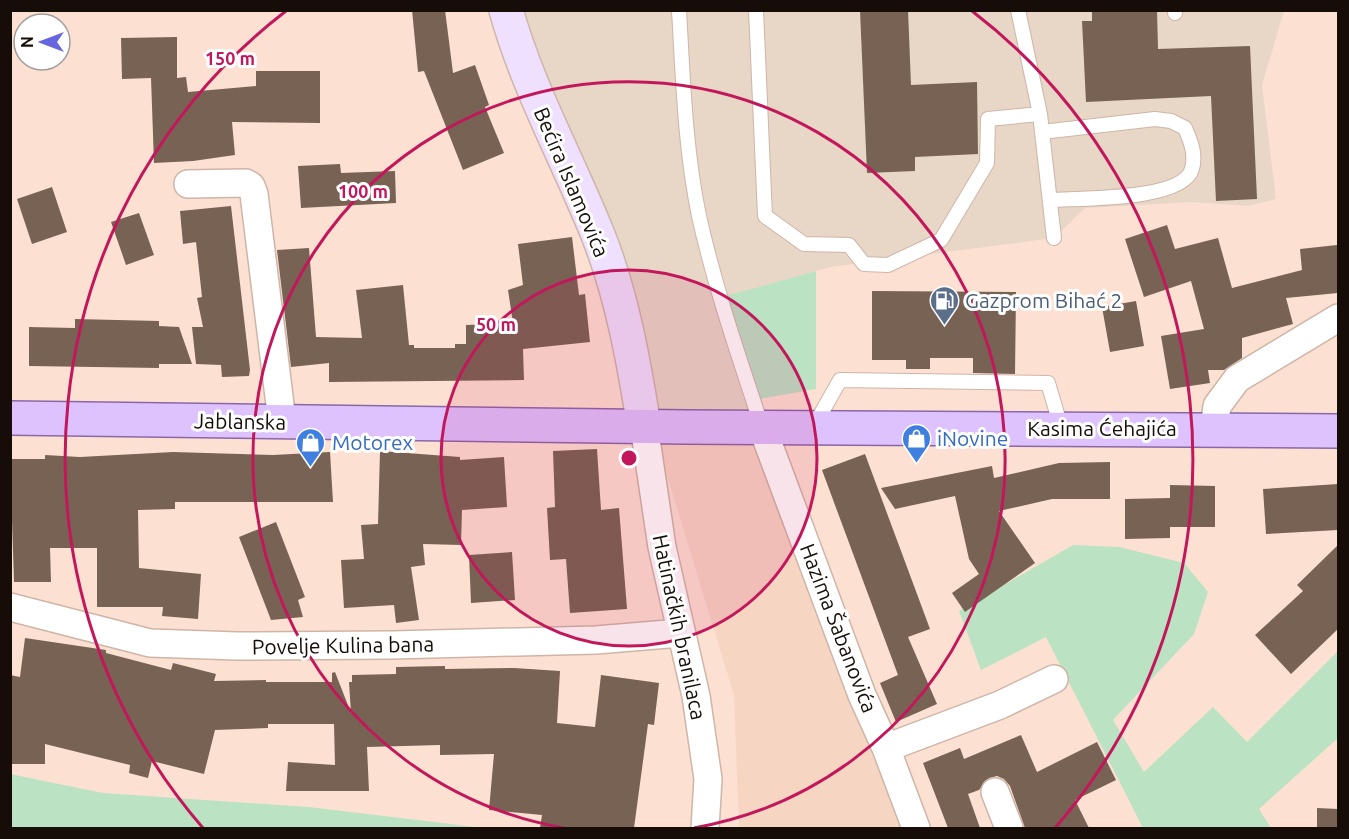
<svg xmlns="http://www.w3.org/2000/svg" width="1349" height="839" font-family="Ubuntu,sans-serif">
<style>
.industrial{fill:#e8d6c6}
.built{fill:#f6d5c3}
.green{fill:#bae2c3}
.building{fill:#776253}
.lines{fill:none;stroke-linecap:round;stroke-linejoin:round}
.lane-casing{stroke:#cfb5a7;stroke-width:16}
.street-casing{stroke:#cfb5a7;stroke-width:30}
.secondary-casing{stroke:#cfb5a7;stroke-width:36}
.primary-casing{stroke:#8968a7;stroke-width:36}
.lane{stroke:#fff;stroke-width:14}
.street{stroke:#fff;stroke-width:27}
.secondary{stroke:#eee0fe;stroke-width:33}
.primary{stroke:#ddc2fe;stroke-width:33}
.ring{fill:none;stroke:#c2185b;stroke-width:3}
.labels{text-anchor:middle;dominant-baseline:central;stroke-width:6;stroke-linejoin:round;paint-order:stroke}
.street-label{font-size:21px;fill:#160d08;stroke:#fff}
.service-label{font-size:21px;fill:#4e5e75;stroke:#fff;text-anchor:start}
.shop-label{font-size:21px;fill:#366cbe;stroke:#fff;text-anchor:start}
.centre{fill:#c2185b;stroke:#fff;stroke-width:3}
.ring-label{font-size:18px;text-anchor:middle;font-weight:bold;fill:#c2185b;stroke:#fff;stroke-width:6;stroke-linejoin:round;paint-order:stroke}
</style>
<rect width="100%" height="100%" fill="#fce1d3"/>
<path class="industrial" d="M506 11H1284L1262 85 1276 199 1248 206 1192 202 1085 208 1054 238 830 267 723 297 762 427 644 426 632 352Z"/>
<path class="built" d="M652 426 762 427 916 828H739L734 695Z"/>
<path class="green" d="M816 271V389L754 400 722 297Z
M1073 545 1119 547 1184 563 1208 592 1194 634 1113 720 1144 772 1213 707 1247 742 1338 651V738L1259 809 1271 828H1143L1046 637 981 670 959 611Z
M10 774 103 793 309 807 484 828H11Z"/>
<path class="building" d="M412 10H445L453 73 475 65 489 105 485 107 504 153 463 170 424 71 418 72Z
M860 10H908L911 85 977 82 978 154 915 157V171L867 173Z
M1092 10H1157L1158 49 1250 46 1257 199 1216 201 1211 96 1086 102 1082 21H1092Z
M177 37V78L186 77 188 92 256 86V71H320V123L232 122 235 155 193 161 154 163 151 78 122 79 121 38Z
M340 164 341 173 395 171 396 203 301 208 298 166Z
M52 187 67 232 32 244 17 199Z
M231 206 250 370 249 376 222 377 221 365 196 364 192 327H203L197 298 202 297 196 242 183 244 180 211Z
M139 213 154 255 126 265 111 222Z
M1167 225 1175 249 1218 238 1232 288 1302 270 1300 249 1337 245 1338 293 1286 298 1293 324 1242 338V358L1224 370H1208L1210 383 1170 389 1161 336 1204 329 1191 281 1144 297 1125 239Z
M572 237 579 295 585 294 590 342 523 349 524 380 329 382V363L291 367 277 250 309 248 316 337 362 338 356 290 403 285 409 345H414V348H455V344H466V325L513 323 508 290 523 285 518 244Z
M872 291 1016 292 1015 374 973 373V358H930V369H906V360H872Z
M1136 301 1144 346 1110 352 1102 307Z
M75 319 159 321V326L179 327 192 364H159V368L29 366V327L75 328Z
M597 449 601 510 619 508 627 609 570 613 566 559 550 560 547 508 555 507 553 451Z
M380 451 460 457V460L504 457 507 507 462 510 461 545 423 544 425 565 411 567 419 620 396 623 394 605 344 608 341 560 364 559 361 525 378 524Z
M173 452 273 455 330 452 333 502H175V509L138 510 139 568 201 574 198 619 162 616 163 607H97V548H50L51 582H14L10 459H45V455L80 457Z
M865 454 930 629 908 637 937 704 896 722 880 683 898 675 822 470Z
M1110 462V499H1052L999 511 1035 563 965 612 952 593 979 574 969 559 955 496 895 509 881 488 992 466 994 478 1059 463Z
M1338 484V530L1266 534 1263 489Z
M1170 485 1215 486V527H1170V538L1125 539V499L1170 498Z
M276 522 305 597 298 600 303 617 271 620 239 537Z
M1338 545V629L1291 674 1255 635 1303 591 1297 585Z
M512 552 515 600 471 603 469 555Z
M25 638 106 650V653L171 670 173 663 216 674 214 681 266 680V682H332V673L335 672 351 713 349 682H352V675L396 674V667L445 666V669L514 668 560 671 557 723 595 727 601 675 659 683 654 725 648 724 634 828H540L542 815 489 810 494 754 440 755V745L367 747 369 791H286L288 762 335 765 334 724H268V728L215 730 204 774 152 761 148 778 129 773 130 765 45 744V764H10V675L20 677Z
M1021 735 1037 772 1097 742 1116 780 1075 800 1089 828H1025L1010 786 1004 779 997 776 989 778 979 790 968 794 980 828H948L923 763 960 748 964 759Z
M1317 808 1338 809V828H1317Z"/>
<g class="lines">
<defs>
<path id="lane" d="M679 10C683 79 685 149 699 216 715 288 739 357 762 427
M756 10 765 216 804 244 849 245 864 264 888 265 941 240 987 163 988 119 1040 114
M1018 10 1040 114 1054 238
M1175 10V13
M1042 132 1155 119 1171 121 1185 128C1191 142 1196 154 1192 169 1183 201 1079 198 1051 200
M814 426 840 380 1048 383 1061 427"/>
<path id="street" d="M188 184 246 183 251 186 254 194 282 421
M644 426 662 547 696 696 708 779 705 828
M762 427 862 695 886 748 916 828
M1214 429 1217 406 1237 379 1338 318
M10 607 150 643 237 646 392 645 596 640 680 633
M886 748 1000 705 1054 679
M995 792 1009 828"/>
<path id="secondary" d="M506 10C528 89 568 160 598 235 622 295 634 363 644 426"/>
<path id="primary" d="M10 418 686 427 1338 431"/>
</defs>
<use href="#lane" class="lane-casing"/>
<use href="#street" class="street-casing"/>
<use href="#secondary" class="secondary-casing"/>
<use href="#primary" class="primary-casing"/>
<use href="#lane" class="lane"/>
<use href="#street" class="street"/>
<use href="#secondary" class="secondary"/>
<use href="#primary" class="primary"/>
</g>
<circle cx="629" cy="458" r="188" fill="#c2185b" fill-opacity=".12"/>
<g class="ring">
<circle cx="629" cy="458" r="188"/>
<path d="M564 828A376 376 0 1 1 694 828"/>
<path d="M203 828A564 564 0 0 1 286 11M972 11A564 564 0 0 1 1055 828"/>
</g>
<defs>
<symbol id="fuel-pin" viewBox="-11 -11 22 30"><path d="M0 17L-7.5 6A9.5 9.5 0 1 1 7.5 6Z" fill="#5c6f8a" stroke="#fff"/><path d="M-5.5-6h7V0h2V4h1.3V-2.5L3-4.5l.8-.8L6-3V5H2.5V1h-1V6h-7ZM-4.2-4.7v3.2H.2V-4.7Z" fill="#fff"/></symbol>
<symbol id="shop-pin" viewBox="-11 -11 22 30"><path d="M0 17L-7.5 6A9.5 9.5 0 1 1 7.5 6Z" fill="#3f7fe0" stroke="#fff"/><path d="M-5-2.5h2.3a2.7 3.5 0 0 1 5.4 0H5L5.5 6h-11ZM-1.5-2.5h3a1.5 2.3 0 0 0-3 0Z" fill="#fff"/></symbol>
</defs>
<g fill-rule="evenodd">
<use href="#fuel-pin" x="928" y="284" width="33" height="45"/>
<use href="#shop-pin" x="900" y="422" width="33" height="45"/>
<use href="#shop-pin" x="294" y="426" width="33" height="45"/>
</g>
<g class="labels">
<g class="street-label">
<text transform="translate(572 182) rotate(67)">Bećira Islamovića</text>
<text transform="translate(240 421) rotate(1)">Jablanska</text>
<text x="1102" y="428">Kasima Ćehajića</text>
<text transform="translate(680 627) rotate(78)">Hatinačkih branilaca</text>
<text transform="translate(839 628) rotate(69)">Hazima Šabanovića</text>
<text transform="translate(343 645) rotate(-1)">Povelje Kulina bana</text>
</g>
<g class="service-label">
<text x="965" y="300">Gazprom Bihać 2</text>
</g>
<g class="shop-label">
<text x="937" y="438">iNovine</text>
<text x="332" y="442">Motorex</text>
</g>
</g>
<circle cx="629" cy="458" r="9" class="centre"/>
<g class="ring-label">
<text x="230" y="65">150 m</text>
<text x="363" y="198">100 m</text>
<text x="496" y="331">50 m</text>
</g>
<rect width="1349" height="839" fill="none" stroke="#160d08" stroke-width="24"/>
<g transform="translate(42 42) rotate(270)"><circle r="28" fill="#ffffff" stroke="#a29e9c" stroke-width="1.5"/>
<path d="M0-4.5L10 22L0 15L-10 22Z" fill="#6766e0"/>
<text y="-9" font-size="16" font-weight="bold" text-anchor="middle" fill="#160d08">N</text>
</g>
</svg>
